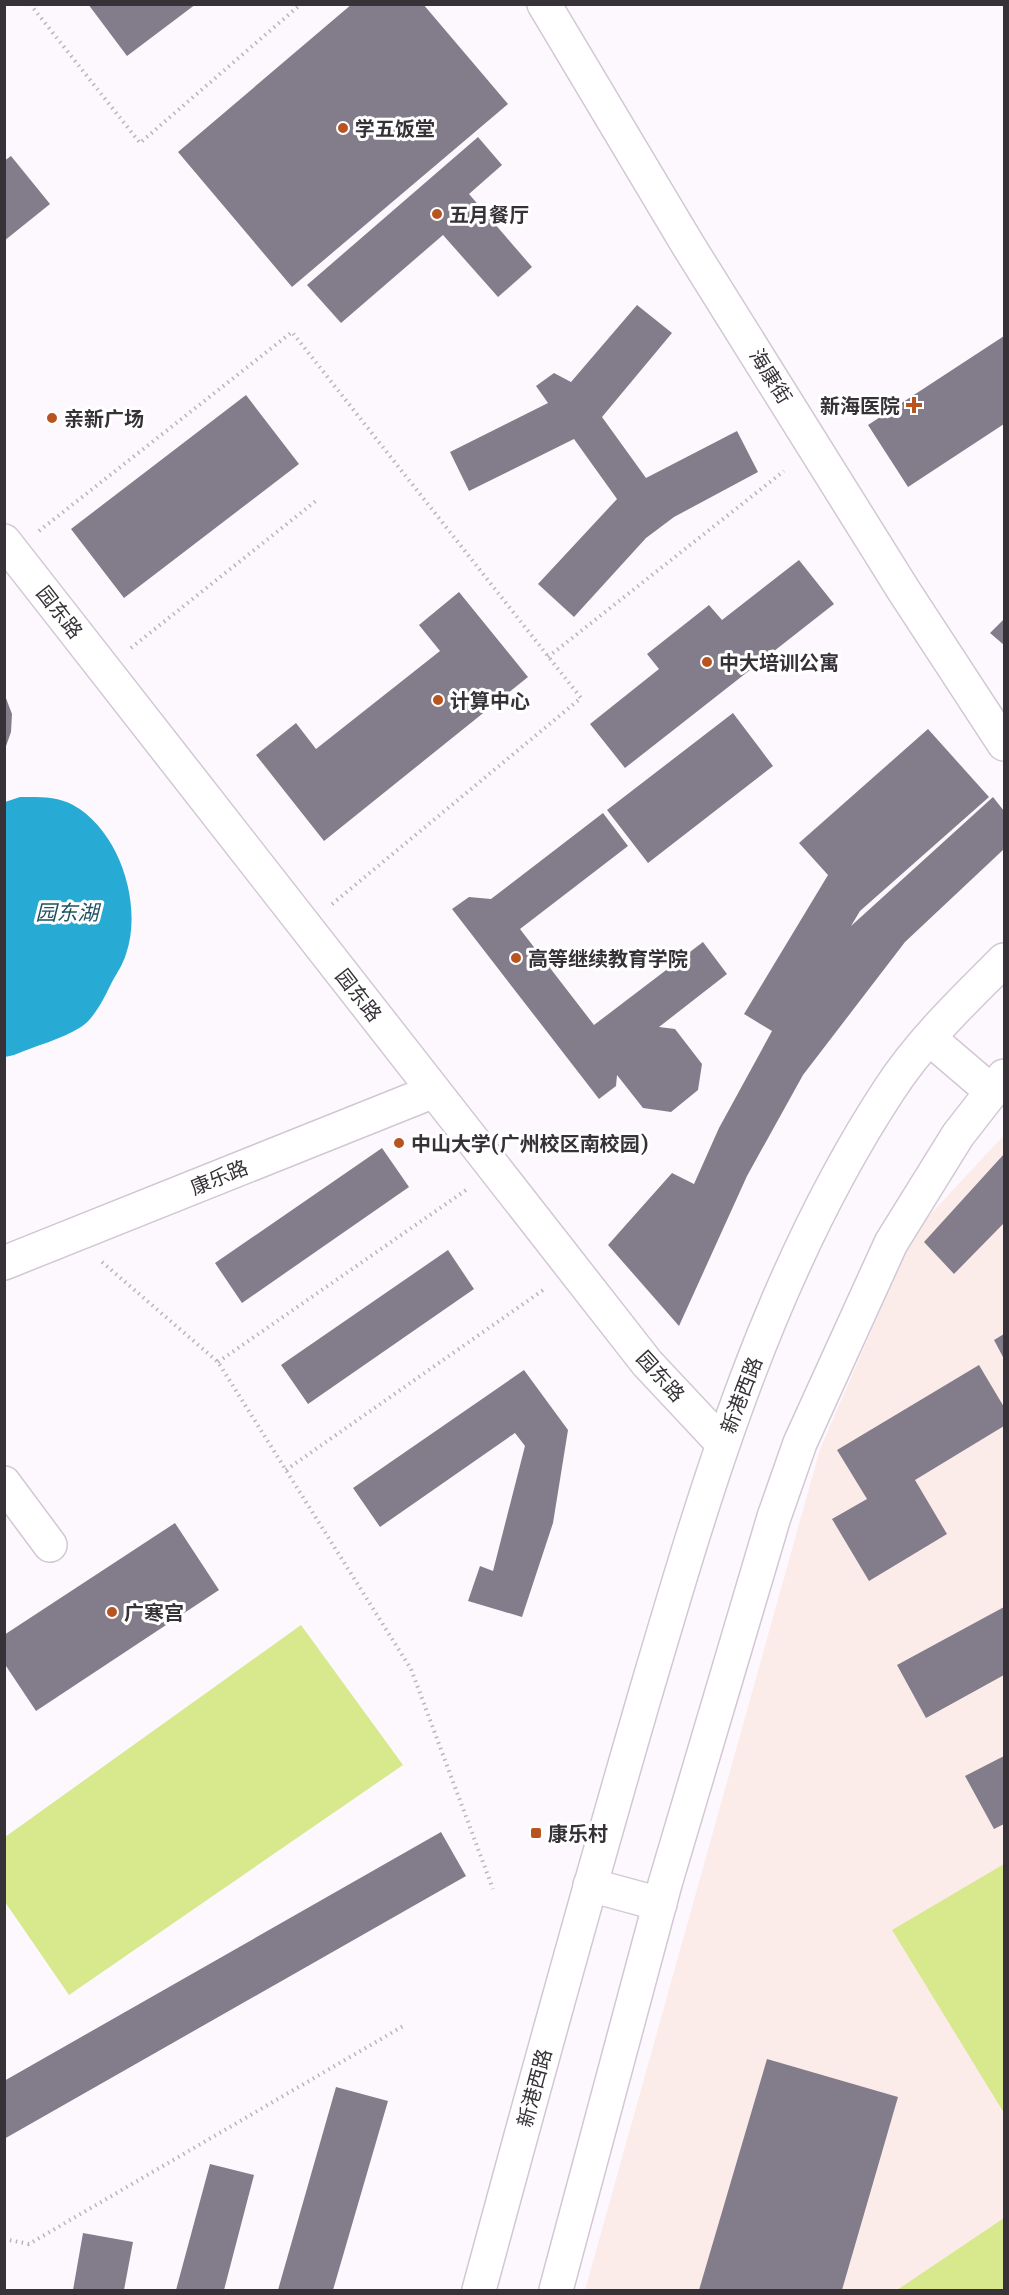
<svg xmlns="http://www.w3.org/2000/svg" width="1009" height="2295" font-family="Merriweather,'Noto Sans SC',serif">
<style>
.commercial{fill:#fcece9}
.green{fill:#d7e88d}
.water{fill:#27aad4}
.building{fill:#837d8b}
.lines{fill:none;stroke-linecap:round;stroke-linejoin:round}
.minor-casing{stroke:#d3c7d5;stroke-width:36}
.major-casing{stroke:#d3c7d5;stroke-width:36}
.path{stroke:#b9b5ba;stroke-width:4;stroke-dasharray:1.5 4.5;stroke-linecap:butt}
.minor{stroke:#fff;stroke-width:33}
.major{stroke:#fff;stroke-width:33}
.poi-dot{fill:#b85420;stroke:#fff;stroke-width:2}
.labels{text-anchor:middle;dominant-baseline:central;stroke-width:6;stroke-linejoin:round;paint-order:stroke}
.poi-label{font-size:20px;font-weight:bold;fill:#363237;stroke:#fff;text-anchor:start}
.street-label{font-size:20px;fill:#363237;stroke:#fff}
.water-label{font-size:21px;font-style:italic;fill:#205264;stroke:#fff}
</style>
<rect width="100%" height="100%" fill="#fdf8fe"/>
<path class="commercial" d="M1004 1135V2290H585L820 1449 914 1232Z"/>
<path class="green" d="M301 1625 403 1765 69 1995 5 1902V1837Z
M1004 1864V2113L892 1930Z
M1004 2218V2290H897Z"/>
<path class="water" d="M20 797C38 797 57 796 73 805 120 831 143 905 126 954 123 964 117 973 112 982 105 996 95 1018 81 1027 62 1039 35 1046 14 1055L5 1057V802Z"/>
<path class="building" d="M88 4H196L127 56Z
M352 4H423L508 104 292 287 178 152Z
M478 137 502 165 469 194 532 267 498 297 443 235 341 323 307 285Z
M11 156 50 204 4 241V161Z
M637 305 672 333 602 417 646 478 737 431 758 472 674 517 646 538 574 617 538 584 617 499 574 439 469 491 450 452 548 403 536 386 554 373 571 382Z
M1004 336V424L908 487 868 425Z
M246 395 299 464 124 598 71 529Z
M799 560 834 604 625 768 590 724 659 669 647 654 709 605 722 620Z
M459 592 528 677 324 841 256 755 296 723 316 749 440 651 419 625Z
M1004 619V645L990 633Z
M4 693 12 714 11 732 5 749Z
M733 713 773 766 648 863 607 810Z
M928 729 989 797 860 911 851 926 993 797 1004 811V849L905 942 803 1075 747 1176 679 1326 608 1245 672 1173 694 1184 719 1128 772 1031 744 1014 828 875 799 843Z
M603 813 628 846 520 929 594 1025 703 942 727 974 659 1027 675 1029 702 1064 698 1090 671 1112 643 1108 617 1075 616 1086 599 1099 452 909 469 897 491 899Z
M382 1148 409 1187 242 1303 215 1263Z
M1004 1154V1223L954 1274 924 1242Z
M448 1250 474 1289 308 1404 281 1365Z
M1004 1334V1359L994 1340Z
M979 1365 1004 1407V1426L915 1480 947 1534 869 1581 832 1519 867 1499 837 1450Z
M524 1370 568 1430 553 1523 522 1617 468 1601 480 1566 493 1571 525 1446 515 1433 380 1527 353 1488Z
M175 1523 219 1590 36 1711 4 1663V1635Z
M1004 1607V1675L926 1718 897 1665Z
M1004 1756V1824L994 1829 965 1776Z
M441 1832 466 1876 4 2139V2081Z
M767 2059 898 2097 842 2290H699Z
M336 2087 388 2101 333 2290H278Z
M210 2164 254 2175 224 2290H176Z
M83 2233 133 2242 124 2290H73Z"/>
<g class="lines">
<defs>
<path id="minor" d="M544 4 688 245 904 591 1004 744
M4 541 647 1363 722 1443
M929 1038 991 1091
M4 1263 434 1091
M4 1483 50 1545
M590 1885 660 1904"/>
<path id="major" d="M479 2290C532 2094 586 1898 643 1702 705 1492 767 1276 889 1090 920 1042 963 1001 1004 960
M556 2290 665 1884 774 1517 800 1443 891 1243 958 1135 1004 1076"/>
</defs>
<use href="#minor" class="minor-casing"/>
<use href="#major" class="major-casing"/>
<path class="path" d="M30 4 140 143 301 4
M39 531 292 332 581 698 331 905
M131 648 317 500
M548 657 784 471
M102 1262 218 1362 411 1669 493 1889
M218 1362 469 1188
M286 1470 546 1288
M4 2239 29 2244 405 2025"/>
<use href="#minor" class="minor"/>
<use href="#major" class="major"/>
</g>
<g class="poi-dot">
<circle cx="343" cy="128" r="6"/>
<circle cx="437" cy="214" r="6"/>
<path d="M911 396h6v6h6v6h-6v6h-6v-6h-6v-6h6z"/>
<circle cx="52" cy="418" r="6"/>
<circle cx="707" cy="662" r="6"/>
<circle cx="438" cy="700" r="6"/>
<circle cx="516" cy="958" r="6"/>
<circle cx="399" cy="1143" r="6"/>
<circle cx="112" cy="1612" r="6"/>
<rect x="530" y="1827" width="12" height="12" rx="3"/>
</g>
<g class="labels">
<g class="poi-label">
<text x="355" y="128">学五饭堂</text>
<text x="449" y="214">五月餐厅</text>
<text x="900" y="405" text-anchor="end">新海医院</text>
<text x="64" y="418">亲新广场</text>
<text x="719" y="662">中大培训公寓</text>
<text x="450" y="700">计算中心</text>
<text x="528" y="958">高等继续教育学院</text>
<text x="411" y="1143">中山大学(广州校区南校园)</text>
<text x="124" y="1612">广寒宫</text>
<text x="548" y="1833">康乐村</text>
</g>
<g class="street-label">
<text transform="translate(771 376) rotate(58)">海康街</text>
<text transform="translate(60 612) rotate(52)">园东路</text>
<text transform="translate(359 995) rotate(52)">园东路</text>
<text transform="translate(219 1177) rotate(-22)">康乐路</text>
<text transform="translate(661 1376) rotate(48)">园东路</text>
<text transform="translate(741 1395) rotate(-69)">新港西路</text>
<text transform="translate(534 2088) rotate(-75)">新港西路</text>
</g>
<g class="water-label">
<text x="67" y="912">园东湖</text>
</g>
</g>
<rect width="1009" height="2295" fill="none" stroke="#363237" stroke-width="12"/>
</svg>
